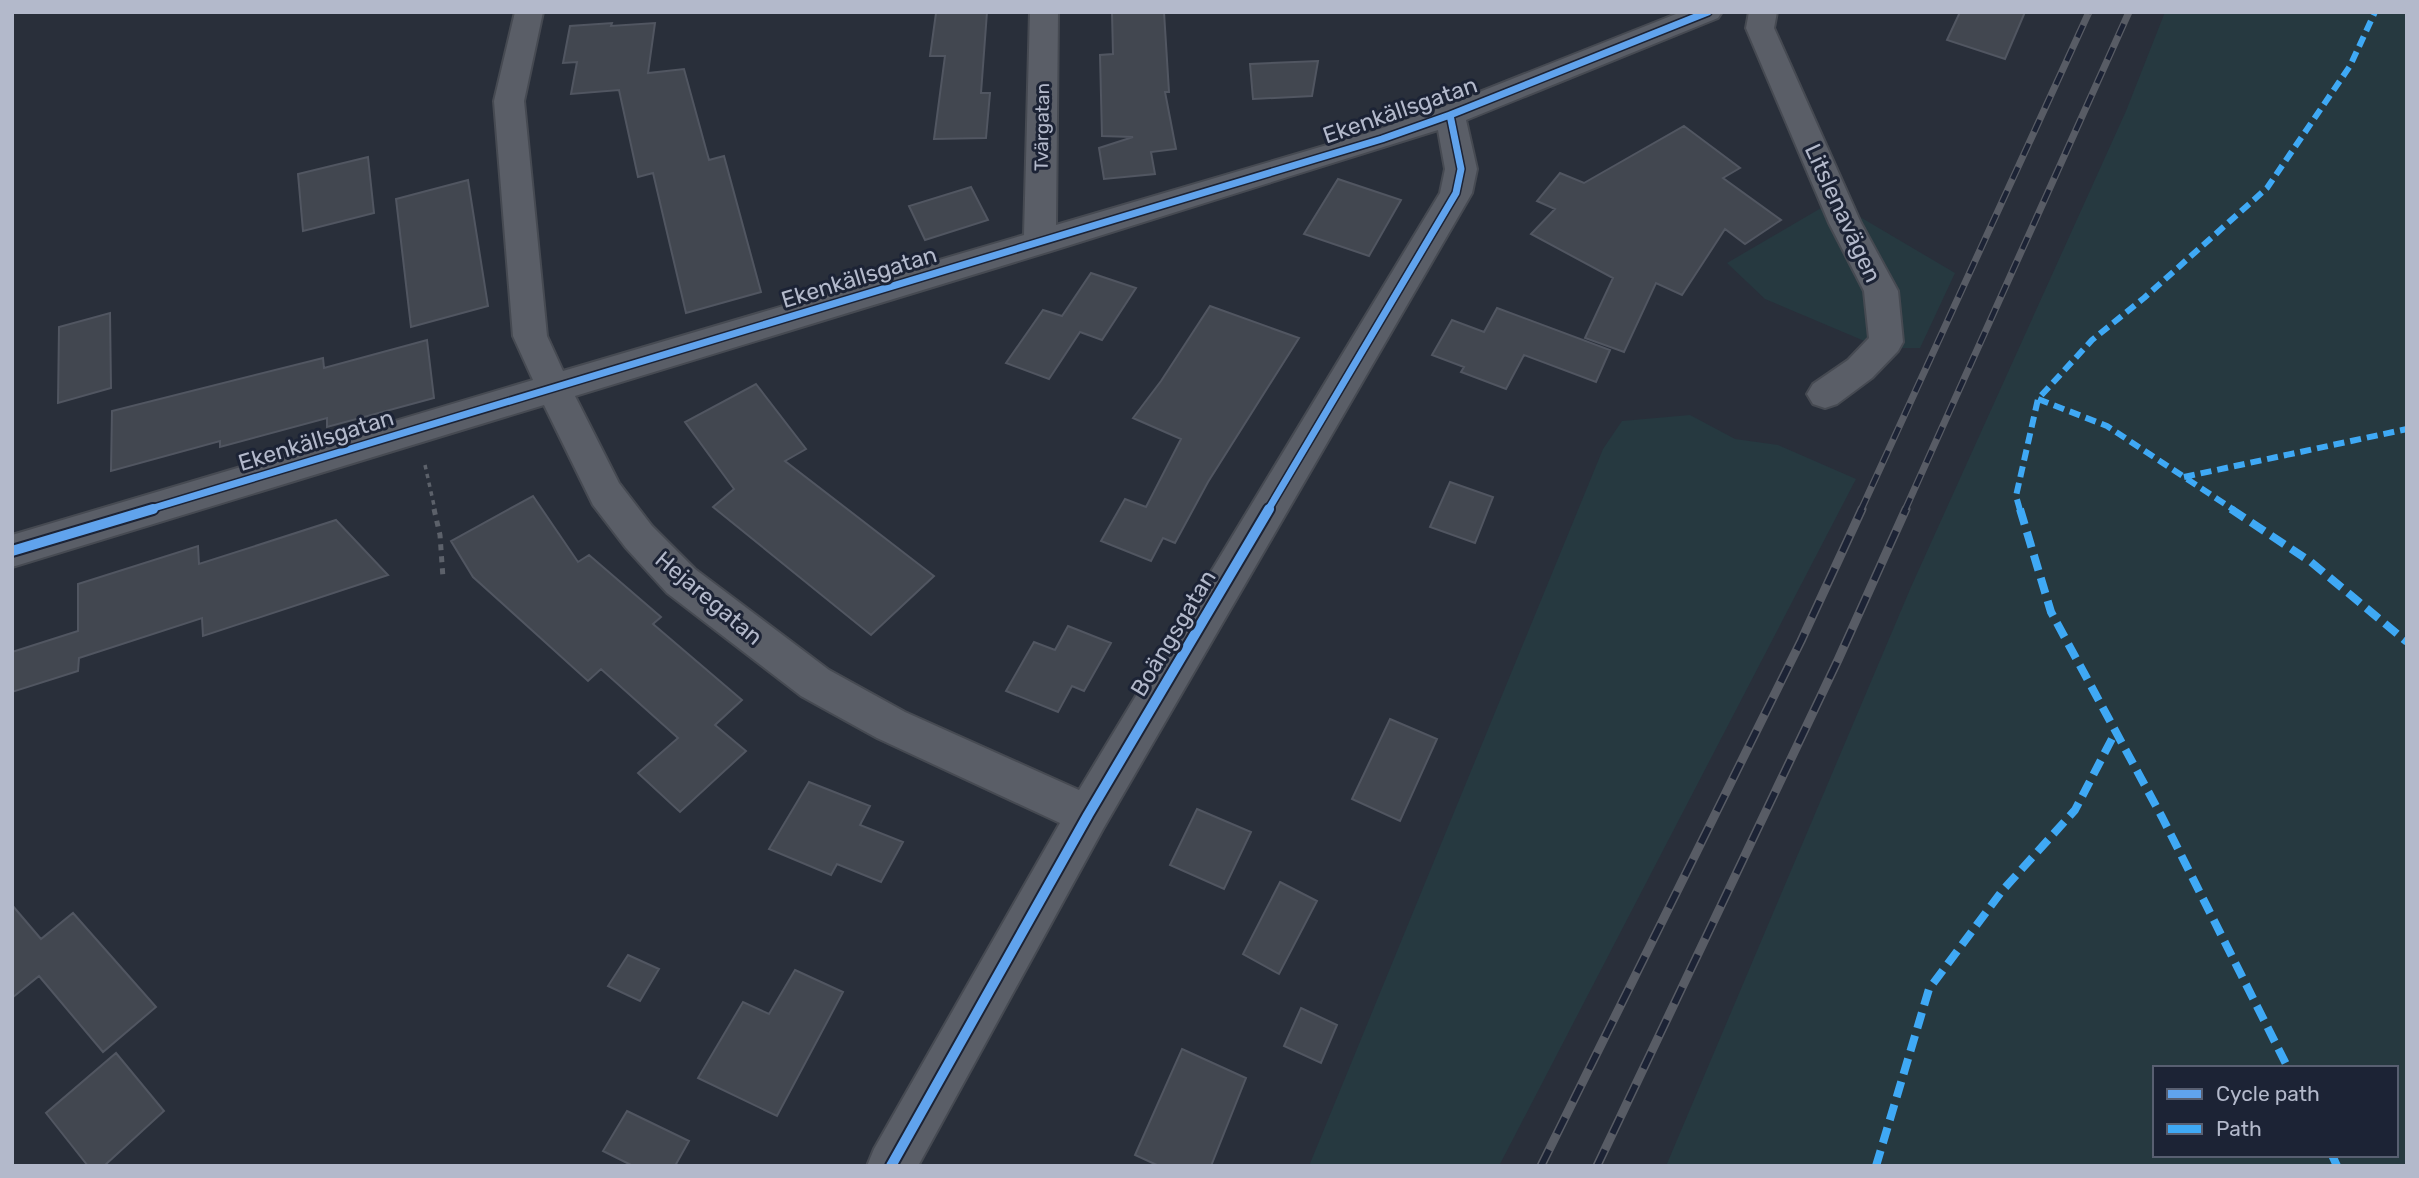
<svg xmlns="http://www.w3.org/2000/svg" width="2419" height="1178" font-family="Rubik,sans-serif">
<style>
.green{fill:#263940;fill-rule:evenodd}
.building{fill:#424750;stroke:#515661;stroke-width:2}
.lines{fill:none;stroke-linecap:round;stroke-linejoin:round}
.minor-casing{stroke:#464a52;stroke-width:4}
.path-far1{stroke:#5c616a;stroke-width:3.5;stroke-dasharray:4.5 4.5;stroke-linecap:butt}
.path{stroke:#5c616a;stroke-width:5;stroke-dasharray:6 6;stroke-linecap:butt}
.minor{fill:#5a5e67;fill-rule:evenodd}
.rail-far1-casing{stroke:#585c65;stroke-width:7}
.rail-casing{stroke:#585c65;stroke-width:9}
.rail-far1{stroke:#1c2335;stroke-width:4.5;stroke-dasharray:13;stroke-linecap:butt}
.rail{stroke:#1c2335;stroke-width:6;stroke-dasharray:18;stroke-linecap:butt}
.quiet-far1{stroke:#3fa9f5;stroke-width:6;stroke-dasharray:11 6;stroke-linecap:butt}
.quiet{stroke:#3fa9f5;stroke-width:8;stroke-dasharray:16 8;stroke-linecap:butt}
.cycleway-far1-casing{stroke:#1c2335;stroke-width:10}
.cycleway-casing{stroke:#1c2335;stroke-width:14}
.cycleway-far1{stroke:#60a3ed;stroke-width:7}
.cycleway{stroke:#60a3ed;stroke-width:10}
.labels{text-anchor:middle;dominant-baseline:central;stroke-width:6;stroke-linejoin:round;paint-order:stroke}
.far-street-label{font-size:19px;fill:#b3b9cb;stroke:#1c2335}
.street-label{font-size:23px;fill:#b3b9cb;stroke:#1c2335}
</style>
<rect width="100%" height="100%" fill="#292f3a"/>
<path class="green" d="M2165 12H2407V1166H1666L1911 587 2126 111ZM2155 1068H2396V1155H2155Z
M1833 201 1955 273 1920 348H1881L1765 299 1727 263Z
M1690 415 1735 439 1778 445 1856 479 1499 1166H1309L1603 449 1622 421Z"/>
<path class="building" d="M987 12 981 93H990L986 138 934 139 945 56H930L936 13Z
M1112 12H1164L1169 92H1165L1176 149 1151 152 1155 174 1104 179 1099 148 1133 137 1102 136 1100 55 1113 54Z
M1960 12H2025L2005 59 1947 40Z
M612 23 611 26 655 23 648 73 684 69 709 160 724 156 761 292 686 313 653 173 638 177 619 90 571 94 577 62 563 63 570 26Z
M1318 61 1312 96 1253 99 1250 64Z
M1684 126 1740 168 1723 178 1781 220 1745 244 1725 229 1682 295 1656 283 1624 352 1585 338 1613 278 1531 234 1555 209 1537 201 1560 173 1584 183Z
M368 157 374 213 303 231 298 174Z
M1338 179 1401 200 1369 256 1304 234Z
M468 180 488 306 411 327 396 199Z
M971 187 988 220 925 240 909 206Z
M1091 273 1136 288 1102 340 1080 332 1049 379 1006 363 1043 310 1062 316Z
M1210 306 1299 338 1208 482 1175 543 1163 538 1151 561 1101 541 1125 499 1146 507 1181 439 1133 418 1161 381Z
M1497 308 1610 350 1596 382 1524 355 1506 389 1461 372 1464 367 1432 355 1452 320 1484 332Z
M110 313 111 388 58 403 59 327Z
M427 340 434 398 327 427V418L220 447V441L111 471 112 411 323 358 324 368Z
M756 384 806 449 785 461 934 576 871 635 713 507 734 489 685 422Z
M1450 482 1493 497 1475 543 1430 527Z
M533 496 578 562 589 555 661 617 653 624 742 700 715 725 746 751 680 812 638 773 678 738 601 669 588 681 473 577 451 541Z
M336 520 388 575 203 636 202 618 79 658 78 671 12 692V652L78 631V584L198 546 199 564Z
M1068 626 1111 643 1084 691 1072 686 1058 712 1006 691 1034 642 1055 650Z
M1390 719 1437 739 1400 821 1352 799Z
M809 782 870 806 860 825 903 842 881 882 837 864 831 875 769 849Z
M1197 809 1251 832 1224 889 1170 865Z
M1280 882 1317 901 1279 974 1243 954Z
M12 905 41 939 73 913 156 1007 103 1052 39 976 12 998Z
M628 955 659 969 640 1001 608 986Z
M795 970 843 992 777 1116 698 1078 743 1002 769 1014Z
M1301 1008 1337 1025 1321 1063 1284 1046Z
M1182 1049 1246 1078 1211 1166H1159L1135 1155Z
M116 1053 164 1111 104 1166H88L46 1113Z
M627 1111 689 1141 675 1166H633L603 1151Z"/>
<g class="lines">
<defs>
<path id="minor" d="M515 12H543L524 101 547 336 563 371 1024 235 1030 12H1058L1056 225 1371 132 1439 108 1681 12H1722L1718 18 1466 120 1477 169 1472 193 1103 829 918 1166H867L874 1149 1060 823 877 738 801 696 667 593 626 548 593 505 544 405 12 567V535L533 380 513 336 494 101ZM1438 130 1445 169 1440 193 1079 790 905 712 829 670 695 569 652 526 619 483 575 396 1051 251Z
M1749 12H1777L1774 28 1861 223 1898 291 1903 342 1898 351 1872 378 1837 404 1825 408 1813 404 1807 394 1813 384 1848 360 1869 338 1864 291 1829 223 1746 28Z"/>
</defs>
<use href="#minor" class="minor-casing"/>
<path class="path-far1" d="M425 465 435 510"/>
<path class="path" d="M434 509 440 535 443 578"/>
<use href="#minor" class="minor"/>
<defs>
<path id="rail-far1" d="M1861 510 2089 12
M1905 510 2129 12"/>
<path id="rail" d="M1541 1166 1801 641 1862 509
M1597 1166 1838 660 1906 509"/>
</defs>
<use href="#rail-far1" class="rail-far1-casing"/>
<use href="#rail" class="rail-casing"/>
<use href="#rail-far1" class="rail-far1"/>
<use href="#rail" class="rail"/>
<path class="quiet-far1" d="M2038 399 2107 426 2234 510
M2184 477 2407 429
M2020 510 2016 496 2038 399 2092 340 2144 298 2267 188 2350 66 2375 12"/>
<path class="quiet" d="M2020 509 2051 612 2162 817 2288 1068
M2231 509 2311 562 2407 642
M2332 1155 2337 1166
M1876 1166 1929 989 2002 891 2075 810 2116 731"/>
<defs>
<path id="cycleway-far1" d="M147 510 1382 139 1450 115 1708 12
M1268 510 1456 193 1461 169 1450 115"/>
<path id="cycleway" d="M12 551 153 509
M891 1166 1088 815 1269 509"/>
</defs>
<use href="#cycleway-far1" class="cycleway-far1-casing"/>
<use href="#cycleway" class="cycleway-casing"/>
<use href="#cycleway-far1" class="cycleway-far1"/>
<use href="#cycleway" class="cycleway"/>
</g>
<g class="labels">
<g class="far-street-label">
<text transform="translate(1042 127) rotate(-89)">Tvärgatan</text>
</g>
<g class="street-label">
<text transform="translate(1400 110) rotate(-19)">Ekenkällsgatan</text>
<text transform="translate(1843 213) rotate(65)">Litslenavägen</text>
<text transform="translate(859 277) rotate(-17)">Ekenkällsgatan</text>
<text transform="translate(316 440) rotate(-17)">Ekenkällsgatan</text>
<text transform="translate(709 598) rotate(40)">Hejaregatan</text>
<text transform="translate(1173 633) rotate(-59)">Boängsgatan</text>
</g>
</g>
<rect width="2419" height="1178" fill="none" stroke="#b3b9cb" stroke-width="28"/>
<rect x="2153" y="1066" width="245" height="91" fill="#1c2335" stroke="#585f71" stroke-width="2"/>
<rect x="2167" y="1089" width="35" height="10" fill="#60a3ed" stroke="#585f71" stroke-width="2"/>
<text x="2216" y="1101" font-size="21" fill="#b3b9cb">Cycle path</text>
<rect x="2167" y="1124" width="35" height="10" fill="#3fa9f5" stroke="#585f71" stroke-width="2"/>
<text x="2216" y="1136" font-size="21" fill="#b3b9cb">Path</text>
</svg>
